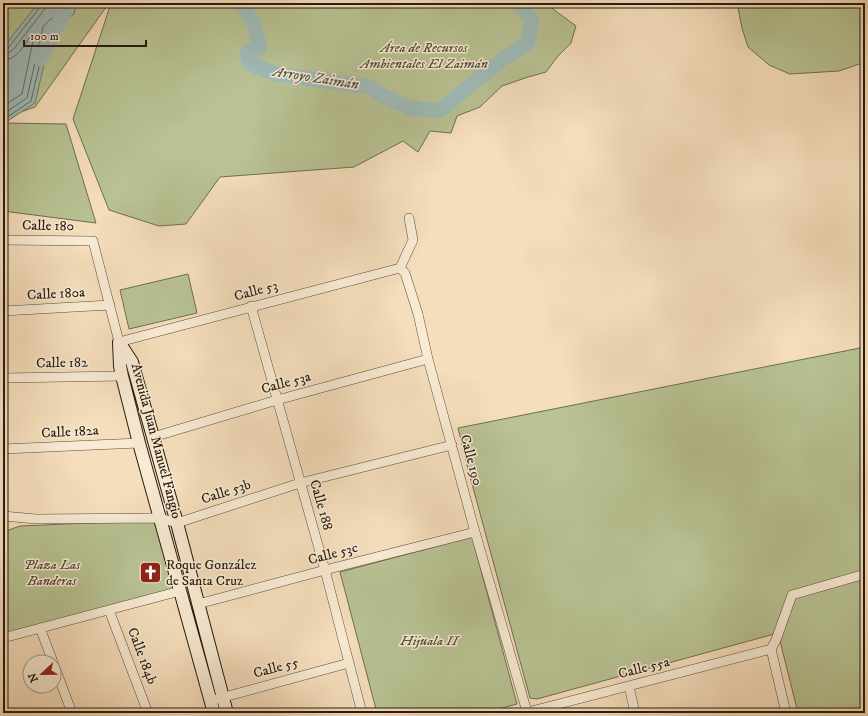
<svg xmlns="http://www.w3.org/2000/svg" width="868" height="716" font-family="'IM FELL DW Pica',serif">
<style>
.green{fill:#b8c293;stroke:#6e6e52}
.water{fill:#9fbbb8;stroke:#6e7b75}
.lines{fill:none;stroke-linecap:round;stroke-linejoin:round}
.shore{stroke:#626b64;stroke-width:1}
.river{stroke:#9fbbb8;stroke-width:15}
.minor-casing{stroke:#594c3c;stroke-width:10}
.secondary-casing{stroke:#251b11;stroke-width:14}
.minor{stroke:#f8ead3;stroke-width:9}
.secondary{stroke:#f8ead3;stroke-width:12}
.labels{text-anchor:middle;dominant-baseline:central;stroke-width:3;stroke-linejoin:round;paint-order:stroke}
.park-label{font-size:14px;font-style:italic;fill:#514d38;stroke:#f8ead3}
.street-label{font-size:14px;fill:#251b11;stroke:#f8ead3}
.poi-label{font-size:14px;fill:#251b11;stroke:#f8ead3;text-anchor:start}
.water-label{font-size:15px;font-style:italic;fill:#50534b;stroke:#f8ead3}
</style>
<rect width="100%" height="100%" fill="#f5debc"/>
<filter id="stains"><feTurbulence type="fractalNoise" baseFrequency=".005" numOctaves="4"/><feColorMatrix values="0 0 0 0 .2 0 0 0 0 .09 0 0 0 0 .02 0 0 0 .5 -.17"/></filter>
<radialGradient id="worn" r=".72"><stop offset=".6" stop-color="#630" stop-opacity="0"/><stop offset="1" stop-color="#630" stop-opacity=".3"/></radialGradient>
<path class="green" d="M3 3H109L35 107 3 118Z
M111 3H548L549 6 576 26 571 43 558 56 546 72 528 77 502 86 480 107 457 116 451 133 430 131 418 152 403 141 354 167 220 177 186 224 159 226 109 210 73 119Z
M737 3H865V62L839 71 790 74 769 65 748 47 742 28Z
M3 123 66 124 96 223 3 211Z
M188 274 197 313 129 329 120 290Z
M865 347V713H798L778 633 537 699 530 698 468 469 458 428Z
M159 520 179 589 3 635V532L20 526Z
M472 537 517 704 484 713H377L340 572Z"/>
<path class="water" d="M38 3H76L74 14 52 30 35 103 3 124V46L6 44Z"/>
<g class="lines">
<path class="shore" d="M3 49H6L9 47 40 7 41 3
M3 54 8 53 13 50 44 10 46 3
M3 60C17 60 23 46 31 36H34L22 94 3 106
M3 114 27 98 43 27C49 17 64 15 67 3
M3 120 31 101 48 29 70 12 72 3"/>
<path class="river" d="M241 3 255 25 259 48 247 52 250 64 277 74 359 86H369L381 95 410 108 439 111 503 59 528 43 532 20 518 3
M40 59 69 3"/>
<defs>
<path id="minor" d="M3 240 93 241 119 342 400 268
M400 268 405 273 418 314 428 359 475 532 527 712
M400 268 413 240 409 218
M251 306 325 570 362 713
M3 311 110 305
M3 378 122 376
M153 437 277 400 428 359
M3 449 139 443
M3 516 36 519 160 518 177 523 300 483 452 445
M198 604 325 570 475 532
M109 610 148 713
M40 628 53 662
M3 638 180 591
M771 649 776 640 792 595 865 574
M771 649 786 713
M54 665 72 713
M629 686 635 713
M217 699 349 663
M524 713 771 649"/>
<path id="secondary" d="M119 342 132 362 177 523 227 713
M119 343 120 366 122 376 139 443 214 713"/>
</defs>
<use href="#minor" class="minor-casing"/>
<use href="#secondary" class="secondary-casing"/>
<use href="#minor" class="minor"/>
<use href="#secondary" class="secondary"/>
</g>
<defs>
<symbol id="church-square" viewBox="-11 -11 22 22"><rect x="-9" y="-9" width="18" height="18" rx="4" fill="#8f2418" stroke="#f8ead3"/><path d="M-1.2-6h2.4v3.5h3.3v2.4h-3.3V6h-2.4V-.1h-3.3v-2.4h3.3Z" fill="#fff"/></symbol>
</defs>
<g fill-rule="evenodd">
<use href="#church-square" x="138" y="560" width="25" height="25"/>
</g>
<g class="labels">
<g class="park-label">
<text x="424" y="48">Área de Recursos<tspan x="424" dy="16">Ambientales El Zaimán</tspan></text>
<text x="52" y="565">Plaza Las<tspan x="52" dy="16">Banderas</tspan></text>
<text x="429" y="641">Hijuala II</text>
</g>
<g class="street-label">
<text transform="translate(48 226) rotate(1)">Calle 180</text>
<text transform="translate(256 291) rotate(-15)">Calle 53</text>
<text transform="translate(56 294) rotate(-3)">Calle 180a</text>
<text transform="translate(62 363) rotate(-1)">Calle 182</text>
<text transform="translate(286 383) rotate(-15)">Calle 53a</text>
<text transform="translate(70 432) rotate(-3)">Calle 182a</text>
<text transform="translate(156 441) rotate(75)">Avenida Juan Manuel Fangio</text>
<text transform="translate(471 460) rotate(75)">Calle 190</text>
<text transform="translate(226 492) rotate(-18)">Calle 53b</text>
<text transform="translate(321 505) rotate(74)">Calle 188</text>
<text transform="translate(333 554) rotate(-15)">Calle 53c</text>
<text transform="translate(142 656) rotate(69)">Calle 184b</text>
<text transform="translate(276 668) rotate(-15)">Calle 55</text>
<text transform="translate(644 668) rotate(-14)">Calle 55a</text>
</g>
<g class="poi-label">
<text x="166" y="565">Roque González<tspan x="166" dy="16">de Santa Cruz</tspan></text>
</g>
<g class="water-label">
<text transform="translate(316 78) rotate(9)">Arroyo Zaimán</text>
</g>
</g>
<rect width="868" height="716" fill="none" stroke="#f5debc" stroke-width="16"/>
<rect x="4" y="4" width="860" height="708" fill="none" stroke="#251b11" stroke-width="2"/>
<rect x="8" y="8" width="852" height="700" fill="none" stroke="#251b11"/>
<g transform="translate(42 674) rotate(248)"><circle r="19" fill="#f8ead3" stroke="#a49785"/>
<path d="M0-3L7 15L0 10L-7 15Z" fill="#8f2418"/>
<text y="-6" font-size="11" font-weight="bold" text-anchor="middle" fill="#251b11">N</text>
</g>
<path d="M24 40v6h122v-6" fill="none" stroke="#251b11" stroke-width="2"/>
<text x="30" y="40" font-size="12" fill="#251b11" stroke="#f8ead3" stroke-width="3" paint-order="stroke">100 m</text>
<rect width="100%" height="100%" filter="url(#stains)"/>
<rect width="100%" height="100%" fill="url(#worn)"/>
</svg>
